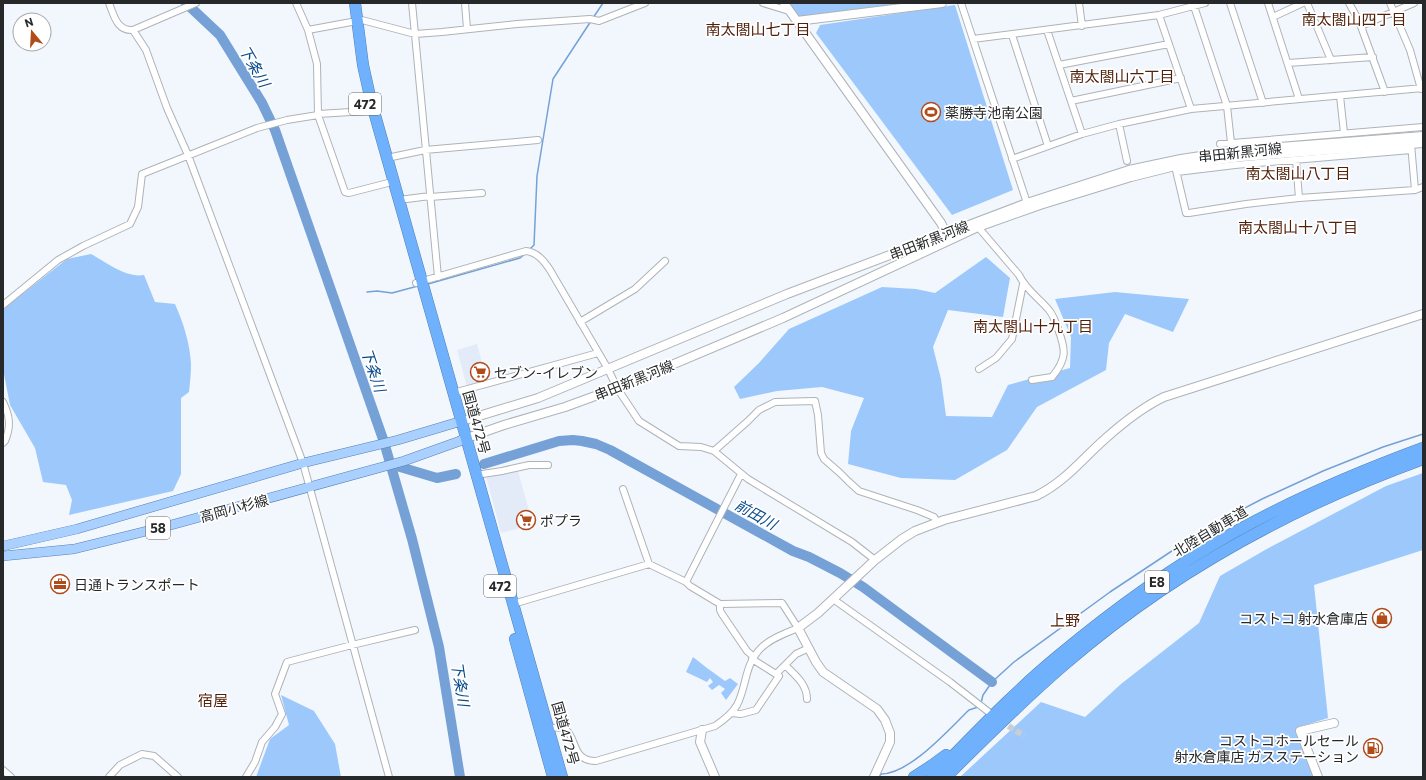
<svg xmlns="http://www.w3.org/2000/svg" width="1426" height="780" font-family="Commissioner,'Noto Sans JP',sans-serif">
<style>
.built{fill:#e2ebf7}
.green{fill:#9dc8fc}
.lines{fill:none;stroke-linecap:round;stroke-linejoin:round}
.stream{stroke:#75a1d6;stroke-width:1.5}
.river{stroke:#75a1d6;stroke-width:10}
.street-tunnel{stroke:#c9ced3;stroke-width:6;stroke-dasharray:6 3;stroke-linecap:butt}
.street-casing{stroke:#aeb3b8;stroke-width:8}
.secondary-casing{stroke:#aeb3b8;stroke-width:10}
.primary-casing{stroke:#5581b3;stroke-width:10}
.highway-casing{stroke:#5581b3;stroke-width:12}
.street{stroke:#fff;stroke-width:6}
.secondary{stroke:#fff;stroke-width:8}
.primary{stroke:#a9d0fe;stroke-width:9}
.highway{stroke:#6fb1fd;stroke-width:11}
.labels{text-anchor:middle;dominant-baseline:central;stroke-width:3.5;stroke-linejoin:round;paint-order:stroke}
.shield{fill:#fff;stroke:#67686a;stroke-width:1}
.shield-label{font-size:13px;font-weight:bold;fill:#26282a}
.poi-label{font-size:14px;fill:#26282a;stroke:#fff;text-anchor:start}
.street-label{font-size:14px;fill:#26282a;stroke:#fff}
.neighbourhood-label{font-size:15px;fill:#51210a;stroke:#fff}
.water-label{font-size:15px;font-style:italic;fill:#094c8b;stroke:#fff}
</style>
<rect width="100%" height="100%" fill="#f2f7fd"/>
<path class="built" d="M477 344 487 381 467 387 457 350Z
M518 471 533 525 501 533 486 476Z"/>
<path class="green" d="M785 3H942L798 21Z
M955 5 1013 190 952 215 816 33 820 25Z
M91 254C107 263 126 278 144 275L155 302 175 304C183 322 190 343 191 364 191 373 190 383 189 392L181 398V474L173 491 69 515 72 500 66 485 43 482 35 448 10 405 3 369V309L67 259Z
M986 257 1010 278 1003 317 948 310 933 347 941 379 946 416 992 417 1008 385 1070 368 1071 337 1055 299 1115 292 1189 299 1173 332 1125 314 1109 343 1106 370 1037 407 1007 450 955 480 901 478 848 464 851 431 864 398 822 387 777 391 740 399 734 387 759 363 789 329 882 287 916 289 935 293Z
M1423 473V550L1314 585 1328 718 1296 728 1313 777H960L1041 702 1085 717 1121 684 1199 623 1220 576 1265 550 1386 486Z
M693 657 707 668 725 681 730 678 738 684 726 700 721 693 725 689 719 685 712 690 708 686 713 682 710 678 707 682 686 672Z
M281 695 314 711 335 744 341 777H256L270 739 289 725Z"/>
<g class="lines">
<path class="stream" d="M593 18 603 3
M529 250 534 245 537 176 553 79 591 21
M428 284 520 258 525 254
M367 292 377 291 392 293 418 286
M981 703 983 695 992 682 1014 662 1110 592 1205 529 1262 499 1323 471 1383 447 1423 434
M879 777 881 774C910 774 949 729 969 710L978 707"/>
<path class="river" d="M186 3 220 35 262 103 275 130 384 442 412 539 439 647 460 777
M390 464 437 478 456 474
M484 464 559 441 573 440 582 441 596 444 610 450 793 551 809 557 840 573 863 587 992 682"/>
<path class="street-tunnel" d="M1001 721 1024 736"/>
<defs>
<path id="street" d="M109 3C114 16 117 31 133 30L196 3
M296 3 308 30 317 64 318 115 345 192 349 193 388 183
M412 3 438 277
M465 3 467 29
M763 3 789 11
M961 3 1027 203
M1079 3 1082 26
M1193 3 1227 106 1231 143
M1230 3 1263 103
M1268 3 1299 99
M1307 3 1331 60
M1349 3 1359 21 1385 92
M1390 3 1410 50 1421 89
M1159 15 1191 109
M1273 17 1303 3
M1361 26 1414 3
M133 30 146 50 167 108 188 155 303 463 389 777
M308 30 362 20 415 34 442 32 517 24 590 19 599 21 645 3
M1047 30 1082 134
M1012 35 1048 146
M973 39 1159 15 1205 3
M1288 63 1373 57
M1059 65 1169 44
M1340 96 1344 133
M1071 101 1181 78
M318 114 367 111
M1119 124 1127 161
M1220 144 1423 127
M387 158 425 150 538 140
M1012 159 1082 134 1119 124 1191 109 1423 88
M1296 160 1299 198
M1175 166 1186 213H1189L1246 204 1299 198 1415 190 1411 144
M1177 172 1235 165 1411 150
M1415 190 1423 187
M430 197 482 193
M399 200 430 196
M978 227 1019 275C1026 290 1039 298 1049 310 1053 315 1056 323 1058 329 1066 350 1067 359 1052 377L1032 380
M416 283 526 251C537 252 544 261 550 270L608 369 617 388 639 421 679 446 701 447 714 451 748 479 852 542 875 560
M3 305 58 260 83 246 130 224 138 207 142 174 257 128 287 120 318 115
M580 322 635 289 665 261
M979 369 996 358 1012 339 1023 284
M453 393 598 353
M3 402C10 416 11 427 5 441L3 443
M714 451 748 421 759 410 775 402 815 401 818 415 821 453 824 459 840 473 848 481 859 491 917 510 934 517 937 522
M476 475 502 471 529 465H548
M623 489 649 564
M686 582 741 474
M833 599 950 682 990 713
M513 604 649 564 686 582 690 586 720 604V610L722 614 747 651 754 657
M785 665C795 675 807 684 807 699
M776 674 796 654 809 648
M731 713 741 714 756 710 779 676 752 659
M547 729C584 719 563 761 596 761L715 726C724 720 732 714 737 705 747 686 744 665 761 648 771 638 786 633 798 628L782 603 720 604
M3 770 11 777
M109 777 120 765 142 754 154 756 178 777
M246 777 255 762 262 742 275 727 282 714 275 694 287 662 352 645 415 630"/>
<path id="secondary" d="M784 3 941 223 948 237
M797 21 942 3
M456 423 538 398 787 294 1027 203 1129 170 1181 159 1240 150 1423 136
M461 440 504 425 565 407 617 388 783 318 978 227 1040 205 1131 177 1175 166 1241 157 1423 143
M702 730 700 742 715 777
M874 777 890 742V733L885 720 877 709 823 672 816 662 798 628 818 613 875 560 902 539 915 531 944 520 1036 496C1065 482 1082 459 1106 438 1124 422 1143 407 1164 397L1423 314
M1318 777 1300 731 1334 723"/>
<path id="primary" d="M3 546 77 529 303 463 398 440 455 423
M3 556 74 549 171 525 404 461 460 441"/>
<path id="highway" d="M355 3 363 65 371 101 562 777
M515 639 553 777
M914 777 931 766 946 755
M932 777C973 736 1013 693 1058 656 1113 610 1171 568 1233 533 1294 499 1358 472 1423 448
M946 777C984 739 1023 700 1064 665 1170 573 1291 507 1423 459"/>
</defs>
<use href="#street" class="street-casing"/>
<use href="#secondary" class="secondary-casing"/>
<use href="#primary" class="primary-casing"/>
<use href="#highway" class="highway-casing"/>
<use href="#street" class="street"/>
<use href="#secondary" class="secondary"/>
<use href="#primary" class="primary"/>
<use href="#highway" class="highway"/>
</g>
<defs>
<symbol id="stadium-ring" viewBox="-11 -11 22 22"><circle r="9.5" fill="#fff" stroke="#b04b1a" stroke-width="1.5"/><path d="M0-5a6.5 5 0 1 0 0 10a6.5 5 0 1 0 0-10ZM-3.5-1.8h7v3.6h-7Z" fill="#b04b1a"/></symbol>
<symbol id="supermarket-ring" viewBox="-11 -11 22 22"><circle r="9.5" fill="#fff" stroke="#b04b1a" stroke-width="1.5"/><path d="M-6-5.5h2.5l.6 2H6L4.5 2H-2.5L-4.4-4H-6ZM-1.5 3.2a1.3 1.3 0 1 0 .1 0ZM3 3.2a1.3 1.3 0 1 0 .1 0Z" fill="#b04b1a"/></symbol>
<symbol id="office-ring" viewBox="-11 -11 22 22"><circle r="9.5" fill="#fff" stroke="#b04b1a" stroke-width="1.5"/><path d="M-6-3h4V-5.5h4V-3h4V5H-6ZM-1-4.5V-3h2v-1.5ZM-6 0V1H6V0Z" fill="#b04b1a"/></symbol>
<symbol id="shop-ring" viewBox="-11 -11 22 22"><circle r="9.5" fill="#fff" stroke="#b04b1a" stroke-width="1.5"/><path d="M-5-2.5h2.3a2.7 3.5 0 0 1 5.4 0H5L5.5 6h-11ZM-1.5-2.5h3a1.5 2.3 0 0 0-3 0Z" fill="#b04b1a"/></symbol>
<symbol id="fuel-ring" viewBox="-11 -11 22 22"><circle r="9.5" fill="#fff" stroke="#b04b1a" stroke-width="1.5"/><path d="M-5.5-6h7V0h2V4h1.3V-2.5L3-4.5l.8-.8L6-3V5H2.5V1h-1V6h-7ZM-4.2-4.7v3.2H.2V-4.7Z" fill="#b04b1a"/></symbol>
</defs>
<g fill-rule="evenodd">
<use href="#stadium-ring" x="920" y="101" width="22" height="22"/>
<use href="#supermarket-ring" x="469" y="361" width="22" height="22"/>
<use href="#supermarket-ring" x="515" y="509" width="22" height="22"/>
<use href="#office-ring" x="49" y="573" width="22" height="22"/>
<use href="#shop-ring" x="1371" y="607" width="22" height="22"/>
<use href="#fuel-ring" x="1362" y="737" width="22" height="22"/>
</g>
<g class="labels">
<g class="shield">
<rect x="349" y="93" width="32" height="22" rx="3"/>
<rect x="146" y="517" width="24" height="22" rx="3"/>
<rect x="1145" y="571" width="24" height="22" rx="3"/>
<rect x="484" y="575" width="32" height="22" rx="3"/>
</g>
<g class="shield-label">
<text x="365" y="104">472</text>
<text x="158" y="528">58</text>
<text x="1157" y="582">E8</text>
<text x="500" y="586">472</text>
</g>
<g class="poi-label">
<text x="945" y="112">薬勝寺池南公園</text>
<text x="494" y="372">セブン-イレブン</text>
<text x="540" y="520">ポプラ</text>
<text x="74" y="584">日通トランスポート</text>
<text x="1368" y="618" text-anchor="end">コストコ 射水倉庫店</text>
<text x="1359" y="740" text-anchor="end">コストコホールセール<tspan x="1359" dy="16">射水倉庫店 ガスステーション</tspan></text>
</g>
<g class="street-label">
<text transform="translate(1240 152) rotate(-6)">串田新黒河線</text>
<text transform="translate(929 240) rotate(-21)">串田新黒河線</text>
<text transform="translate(634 380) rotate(-22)">串田新黒河線</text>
<text transform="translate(477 422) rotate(74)">国道472号</text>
<text transform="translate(234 508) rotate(-15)">高岡小杉線</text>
<text transform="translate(1210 531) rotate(-31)">北陸自動車道</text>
<text transform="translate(566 733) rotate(74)">国道472号</text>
</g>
<g class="neighbourhood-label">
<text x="1354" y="19">南太閤山四丁目</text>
<text x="758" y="29">南太閤山七丁目</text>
<text x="1122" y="76">南太閤山六丁目</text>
<text x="1298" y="173">南太閤山八丁目</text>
<text x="1298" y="227">南太閤山十八丁目</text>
<text x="1033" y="326">南太閤山十九丁目</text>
<text x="1065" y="620">上野</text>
<text x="213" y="700">宿屋</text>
</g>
<g class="water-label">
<text transform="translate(255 66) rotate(60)">下条川</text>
<text transform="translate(374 370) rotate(71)">下条川</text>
<text transform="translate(756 514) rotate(29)">前田川</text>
<text transform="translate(461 684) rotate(81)">下条川</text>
</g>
</g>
<rect width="1426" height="780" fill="none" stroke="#26282a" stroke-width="8"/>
<g transform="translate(32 32) rotate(342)"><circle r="19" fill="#ffffff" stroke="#a8a9aa"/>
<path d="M0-3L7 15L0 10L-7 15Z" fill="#b04b1a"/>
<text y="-6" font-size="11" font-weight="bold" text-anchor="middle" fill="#26282a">N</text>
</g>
</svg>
